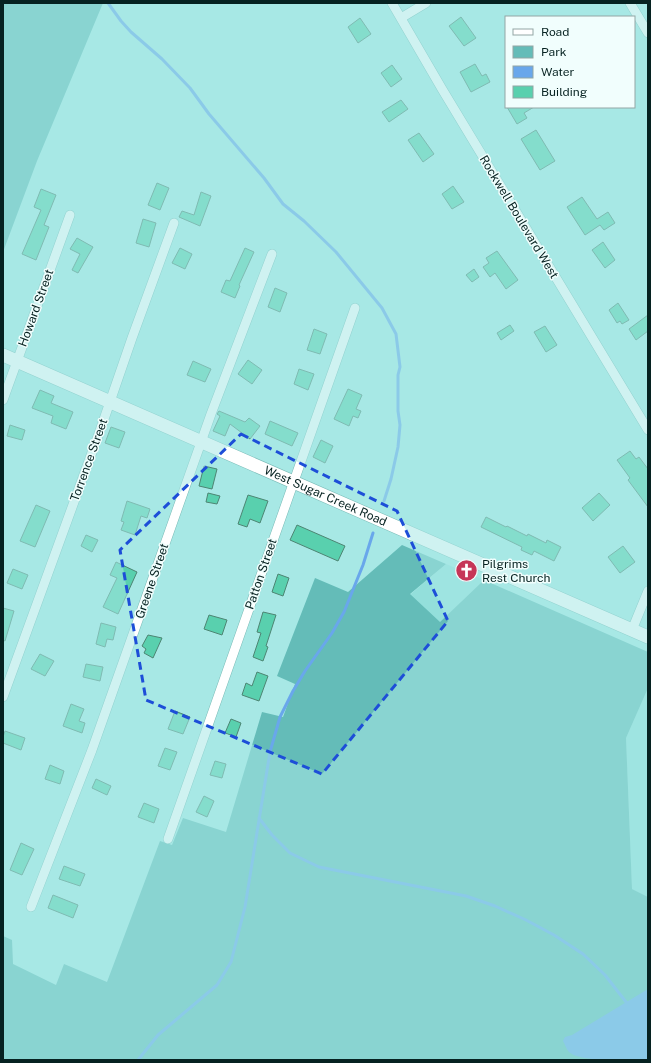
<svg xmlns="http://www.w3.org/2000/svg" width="651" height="1063" font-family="'Public Sans',sans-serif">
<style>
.built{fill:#93dfdb}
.green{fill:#64bcb8}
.water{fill:#69a7eb}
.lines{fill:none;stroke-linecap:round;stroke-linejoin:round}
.stream{stroke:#69a7eb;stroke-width:3}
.building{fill:#59d0ae;stroke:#4d8573}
.street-casing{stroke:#79bab6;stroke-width:10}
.secondary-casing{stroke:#79bab6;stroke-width:14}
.street{stroke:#fff;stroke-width:9}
.secondary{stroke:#fff;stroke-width:13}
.marked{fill:none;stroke:#1d4ed8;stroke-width:3;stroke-dasharray:8 5;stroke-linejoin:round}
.labels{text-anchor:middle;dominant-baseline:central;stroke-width:3;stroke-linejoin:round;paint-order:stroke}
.street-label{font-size:12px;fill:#062221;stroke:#f1fefd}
.poi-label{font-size:12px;fill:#062221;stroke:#f1fefd;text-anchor:start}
</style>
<rect width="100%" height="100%" fill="#a7e8e5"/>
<path class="built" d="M446 564 484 580 433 629 391 611Z
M648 688V897L632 889 626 738Z"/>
<path class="green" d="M3 3H103L37 161 3 252Z
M402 545 446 564 410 594 440 622 484 580 648 652V688L626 738 632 889 648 897V1060H3V936L12 940 13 964 56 985 64 964 107 982 160 841 172 845 183 818 226 832 262 712 283 717 295 684 277 676 315 578 348 592Z"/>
<path class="water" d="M648 989V1060C630 1060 582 1063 569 1052 566 1049 565 1044 563 1041L565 1037 572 1035Z"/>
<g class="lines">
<path class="stream" d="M108 3 121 21 131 32 162 59 190 88 209 114 264 178 283 204 304 221 336 252 382 308 396 334 400 367 398 375V411L400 425 398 447 391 479 384 501
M259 818 272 835 290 853 319 867 466 896 495 906 526 920 554 935 583 954 605 975 626 1002 629 1004
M138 1060 158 1035 217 985 231 962 245 907 270 752 280 717 293 691 305 671 332 633 344 612 363 565 373 533"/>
</g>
<path class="building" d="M461 17 476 38 464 46 449 26Z
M360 18 371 34 358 43 348 27Z
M475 64 482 76 486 74 490 82 471 92 460 72Z
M392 65 402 79 391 87 381 73Z
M401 100 408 109 389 122 382 112Z
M507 107H534L524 113 527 118 517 124Z
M536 130 555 161 540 170 521 139Z
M419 133 434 154 423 162 408 140Z
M157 183 169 188 160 210 148 205Z
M453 186 464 202 452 209 442 194Z
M41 189 56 195 44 225 49 227 36 260 22 254 41 210 34 207Z
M201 192 211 196 200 226 179 217 182 211 194 215Z
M582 197 597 219 608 212 615 223 604 230 600 225 585 235 567 207Z
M143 219 156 223 149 247 136 243Z
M77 238 93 247 78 273 72 270 80 254 70 249Z
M603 242 615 260 605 268 592 250Z
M180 248 192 254 185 269 172 263Z
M245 248 254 252 239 285 240 286 235 298 221 292 226 280 230 281Z
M497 251 518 280 506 289 495 273 490 277 483 267 489 263 486 258Z
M474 269 479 277 472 282 466 275Z
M275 288 287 293 280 312 268 307Z
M618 303 629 320 622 324 620 321 617 323 609 310Z
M648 315V331L636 340 629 329Z
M510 325 514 331 501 340 497 333Z
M545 326 557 345 546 352 534 332Z
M314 329 327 334 320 354 307 350Z
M248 360 262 370 252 384 238 374Z
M193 361 211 369 205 382 187 375Z
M299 369 314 374 308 390 294 384Z
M348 389 362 395 356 409 361 411 358 418 353 416 349 426 334 419Z
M40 390 54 396 51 403 73 412 66 429 51 423 53 416 32 408Z
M219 411 245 422 249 418 260 426 250 439 230 424 225 436 213 431 220 416 217 414Z
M270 421 298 433 292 446 265 434Z
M10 425 25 430 22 440 7 436Z
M111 427 125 432 119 448 105 443Z
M321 440 333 446 325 463 313 457Z
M630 451 636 459 639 457 648 469V507L628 480 630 478 617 460Z
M204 466 217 469 212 489 199 486Z
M208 493 220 496 217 504 206 502Z
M599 493 610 505 593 521 582 508Z
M248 495 268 501 260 523 250 519 247 527 238 524Z
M127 501 150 509 147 518 141 516 135 535 121 530 124 522 121 521Z
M36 505 50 511 35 547 20 541Z
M486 517 506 527 507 526 527 536 528 534 546 543 547 540 561 547 554 561 534 551 532 555 521 550 522 547 481 527Z
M297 525 345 546 338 561 290 540Z
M86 535 98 540 92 552 81 546Z
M623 546 635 562 620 573 608 557Z
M116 562 137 572 118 614 103 607 117 578 110 575Z
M13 569 28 575 22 589 7 583Z
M278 574 289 578 283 596 272 592Z
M3 608 14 611 5 641 3 640Z
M263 612 276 615 266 646 268 647 263 661 253 657 261 633 257 632Z
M209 615 227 620 222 635 204 629Z
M101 623 116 627 113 640 107 639 105 647 96 644Z
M148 635 162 638 153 658 144 653 146 649 142 646Z
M40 654 54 661 45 676 31 669Z
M86 664 103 667 100 681 83 677Z
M257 672 268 676 259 701 242 695 246 683 252 686Z
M71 704 84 709 79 721 85 723 82 733 63 726Z
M175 711 190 717 183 734 168 729Z
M231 719 241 723 236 737 225 733Z
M5 731 25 738 21 750 3 743V737Z
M165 748 177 752 170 770 158 766Z
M215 761 226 764 222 778 210 775Z
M50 765 64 771 60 784 45 779Z
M96 779 111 786 107 795 92 788Z
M204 796 214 801 207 817 196 812Z
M144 803 159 809 154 823 138 817Z
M21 843 34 849 22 875 10 870Z
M64 866 85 874 80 886 59 879Z
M53 895 78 905 73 918 48 908Z"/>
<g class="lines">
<defs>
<path id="street" d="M392 3 442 89 648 430
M630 3 648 33
M401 18 426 3
M3 400 70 215
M632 630 648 591
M3 697 102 425 132 338 174 223
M168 839 355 308
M31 907 92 750 211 414 272 254"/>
<g id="secondary">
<path id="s1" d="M3 355 648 637"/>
</g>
</defs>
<use href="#street" class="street-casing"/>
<use href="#secondary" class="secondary-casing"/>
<use href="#street" class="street"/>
<use href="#secondary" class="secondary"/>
</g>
<path d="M0 0H651V1063H0ZM241 434 397 511 448 621 322 774 146 700 120 550Z" fill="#a7e8e5" fill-opacity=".55" fill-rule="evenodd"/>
<path class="marked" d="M241 434 397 511 448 621 322 774 146 700 120 550Z"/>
<defs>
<symbol id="church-disc" viewBox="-11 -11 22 22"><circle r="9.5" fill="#c63658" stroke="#f1fefd"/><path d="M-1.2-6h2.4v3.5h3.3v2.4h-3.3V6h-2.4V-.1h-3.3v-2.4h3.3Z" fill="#fff"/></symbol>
</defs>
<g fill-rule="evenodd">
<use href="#church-disc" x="454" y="558" width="25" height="25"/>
</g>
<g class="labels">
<g class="street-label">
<text transform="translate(519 217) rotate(59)">Rockwell Boulevard West</text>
<text transform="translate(36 308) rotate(-70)">Howard Street</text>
<text transform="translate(89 460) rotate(-70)">Torrence Street</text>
<text stroke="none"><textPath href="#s1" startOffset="352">West Sugar Creek Road</textPath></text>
<text transform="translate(261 574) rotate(-71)">Patton Street</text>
<text transform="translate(152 581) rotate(-71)">Greene Street</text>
</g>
<g class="poi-label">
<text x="482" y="564">Pilgrims<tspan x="482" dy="14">Rest Church</tspan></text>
</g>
</g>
<rect width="651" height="1063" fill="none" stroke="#062221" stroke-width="8"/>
<rect x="505" y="16" width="130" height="92" fill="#f1fefd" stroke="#93a6a5"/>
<rect x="513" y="29" width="20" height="6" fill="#ffffff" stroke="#93a6a5"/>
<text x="541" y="36" font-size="12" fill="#062221">Road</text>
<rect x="513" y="46" width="20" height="12" fill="#64bcb8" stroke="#93a6a5"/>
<text x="541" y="56" font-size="12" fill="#062221">Park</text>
<rect x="513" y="66" width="20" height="12" fill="#69a7eb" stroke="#93a6a5"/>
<text x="541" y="76" font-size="12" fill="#062221">Water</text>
<rect x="513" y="86" width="20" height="12" fill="#59d0ae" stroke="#93a6a5"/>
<text x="541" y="96" font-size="12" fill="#062221">Building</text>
</svg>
